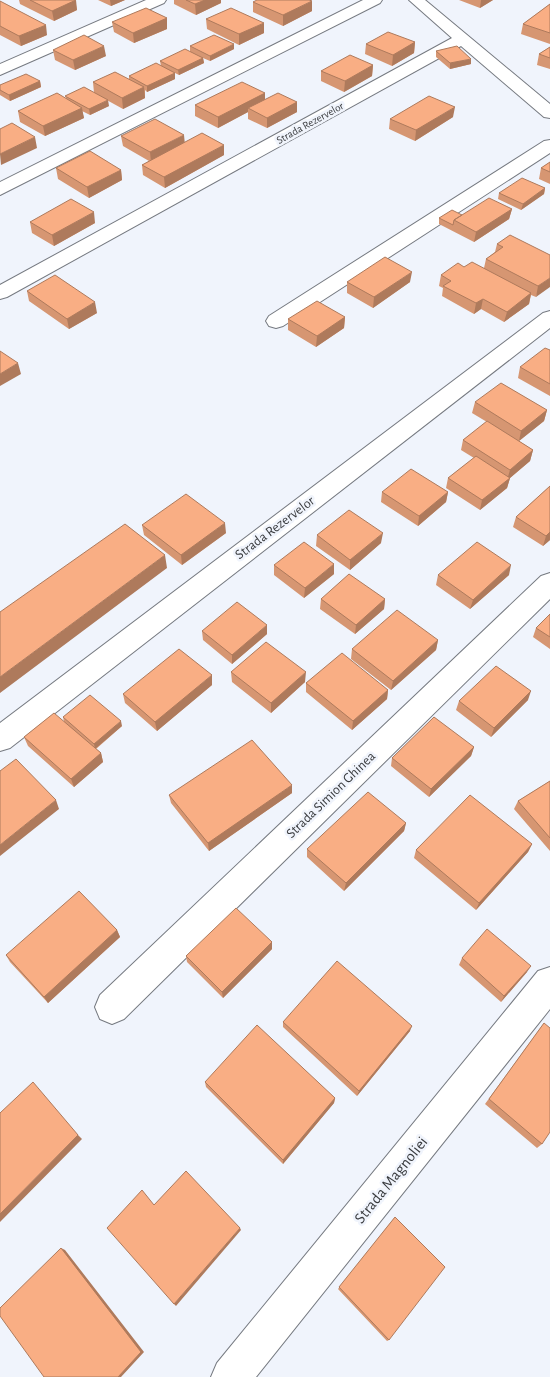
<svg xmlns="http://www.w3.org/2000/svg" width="550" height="1377" font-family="'Alegreya Sans',sans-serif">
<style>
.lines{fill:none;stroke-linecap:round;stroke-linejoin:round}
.minor-casing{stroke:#767a81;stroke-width:2}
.minor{fill:#fff;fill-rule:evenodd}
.wall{fill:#d69672}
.shaded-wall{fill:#ae7a5c}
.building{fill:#f9ae84;stroke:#ae7a5c}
.labels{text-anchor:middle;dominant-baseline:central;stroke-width:5;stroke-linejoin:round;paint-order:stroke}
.far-street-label{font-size:11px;fill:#393b3e;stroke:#f0f4fc}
.street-label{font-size:14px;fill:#393b3e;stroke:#f0f4fc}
.near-street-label{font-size:16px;fill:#393b3e;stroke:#f0f4fc}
</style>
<rect width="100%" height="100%" fill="#f0f4fc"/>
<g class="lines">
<defs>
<path id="minor" d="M146 0H166L164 3 0 75V64Z
M363 0H382L380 3 0 195V182Z
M409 0H425L550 104V118L544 117 461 46 7 297 0 299V285L452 38Z
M550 140V153L283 326 276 328 269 326 266 321 269 316 544 141Z
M550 311V328L10 748 0 751V723L543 313Z
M550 573V599L124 1019 112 1024 100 1019 95 1007 100 995 541 576Z
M550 967V1009L256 1377H211L217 1363 538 971Z"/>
</defs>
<use href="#minor" class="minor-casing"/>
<use href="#minor" class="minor"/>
</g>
<path class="wall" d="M19 0H75L77 10 54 21 20 4Z
M98 0H125L111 6Z
M174 0H221V3L196 15 174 4Z
M459 0H493L480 8Z
M0 1 47 35 21 46 0 35Z
M253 2 312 11 283 26 253 12Z
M550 4V44L521 34 523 24Z
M167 18V29L134 43 114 32 112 22Z
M206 19 264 33 239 45 207 29Z
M415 42 414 53 392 66 365 54 366 44Z
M190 46 234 49 210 61 203 58 204 63 179 75 175 73V79L147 92 145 90V98L123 109 94 93 93 82 129 79V76L161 66 160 61 190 52Z
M550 47V69L537 65 539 54Z
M53 50 106 56 75 70 55 60Z
M436 51 471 64 450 69 436 57Z
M373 65 372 76 344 92 321 81V71Z
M40 81 41 87 10 101 0 95V85Z
M265 93V100L297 102V112L267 128 248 119V112L218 128 195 116V105Z
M65 96 109 106 90 115 82 111 84 118 45 136 20 122 18 111 66 98Z
M453 117 415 141 389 129 390 119Z
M121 136 184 143 224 155 165 188 143 175 142 165 149 161 123 146Z
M550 162V184L539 179 541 168Z
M56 168 121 170 122 180 89 198 58 179Z
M545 188 544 194 521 210 498 199 499 193Z
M512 209 509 219 474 242 439 224V218Z
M30 222 95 223 54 246 32 233Z
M497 244 550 255 536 297 531 295 529 304 504 322 481 309 474 314 442 296 443 288 439 286 441 275 464 267 484 268 486 259 495 252Z
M347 282H410L373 308 347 293Z
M27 291 97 313 69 329 29 301Z
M345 317 344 328 316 347 288 330V319Z
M550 350V396L518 378 520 367Z
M475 402 547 410 544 421 519 441 533 450 530 461 510 478 507 488 480 510 446 488 448 478 474 458 461 450 463 440 487 422 472 413Z
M550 486V540L543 546 513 527 516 517Z
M382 492H448L446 502 418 526 381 502Z
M142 525 226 533 182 565 144 535Z
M317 535 381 543 350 570 316 546Z
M274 565 334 574 304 598 274 575Z
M438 575H509L470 609 436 585Z
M321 599H385L384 609 355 634 320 609Z
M550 614V649L533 637 536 628Z
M202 631 267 634 232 664 203 640Z
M438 640 436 650 391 690 351 659 352 649Z
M231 672 305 682 271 713 232 682Z
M306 683 388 690 387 699 352 730 306 692Z
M212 685 157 731 125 703 123 694Z
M528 700 491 737 456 710 459 701Z
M63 717 122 726 96 749 101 753 103 762 74 787 28 746 24 737 64 722Z
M474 747 471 756 429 797 391 766 392 758Z
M550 781V851L514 809 518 801Z
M292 793 209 851 171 803 169 795Z
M406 823 404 831 344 891 307 857V849Z
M532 844 528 852 476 910 414 858 416 850Z
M117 930 120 937 48 1003 10 962 6 955Z
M272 949 223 998 187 962 186 956Z
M462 958 527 972 501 1002 459 965Z
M283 1022 410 1031 357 1096 283 1027Z
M544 1023 542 1144 537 1148 485 1104Z
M205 1082 335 1098 334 1103 283 1164 206 1087Z
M395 1217 389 1340 387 1341 338 1289Z"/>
<path class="shaded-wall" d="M76 0 77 10 54 21 52 11Z
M110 0H125L111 6Z
M205 0H221V3L196 15 195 4Z
M481 0H493L480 8Z
M312 1V11L283 26V15Z
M167 18V29L134 43 133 33Z
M264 23V33L239 45V34Z
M46 25 47 35 21 46 19 36Z
M415 42 414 53 392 66 393 55Z
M234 44V49L210 61V56Z
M104 46 106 56 75 70 73 60Z
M203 58 204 63 179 75 178 70Z
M471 59V64L450 69V63Z
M373 65 372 76 344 92 345 81Z
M175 73V79L147 92V86Z
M40 81 41 87 10 101 9 95Z
M144 87 145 98 123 109 122 98Z
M265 93V103L248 108V112L218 128V117Z
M108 100 109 106 90 115 89 109Z
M297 102V112L267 128V118Z
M455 107 453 117 415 141 416 130Z
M82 108 84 118 45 136 43 126Z
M184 135 185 145 151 162 150 152Z
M35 137 37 148 1 165 0 154Z
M224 145V155L165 188 164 177Z
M121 170 122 180 89 198 87 187Z
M545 188 544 194 521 210 523 204Z
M512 209 509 219 474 242 476 232Z
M94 212 95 223 54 246 52 235Z
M412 272 410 282 373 308 374 297Z
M550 278V287L536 297 538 286Z
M531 293 529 304 504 322 507 312Z
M483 299 481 309 474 314 476 303Z
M95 302 97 313 69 329 67 319Z
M345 317 344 328 316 347 317 336Z
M18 363 21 374 0 386V374Z
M547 410 544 421 519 441 521 431Z
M533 450 530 461 510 478 507 488 480 510 482 500 507 480 510 470Z
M448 492 446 502 418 526 419 516Z
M225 523 226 533 182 565 181 555Z
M550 532V540L543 546 546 536Z
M383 533 381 543 350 570V560Z
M165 555 167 568 0 693V677Z
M334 564V574L304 598 305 588Z
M511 565 509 575 470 609 473 600Z
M385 599 384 609 355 634 356 625Z
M267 625V634L232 664V655Z
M438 640 436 650 391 690 393 681Z
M306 672 305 682 271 713V703Z
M212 675V685L157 731 155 722Z
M388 690 387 699 352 730 353 721Z
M531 691 528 700 491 737 494 728Z
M121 721 122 726 95 749 94 744Z
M474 747 471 756 429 797 431 789Z
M101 753 103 762 74 787 71 779Z
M292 785V793L209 851 208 843Z
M56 800 59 809 0 856V845Z
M406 823 404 831 344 891 346 883Z
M532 844 528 852 476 910 479 903Z
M117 930 120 937 48 1003 44 997Z
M272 942V949L223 998 222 992Z
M531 966 527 972 501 1002 504 996Z
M412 1026 410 1031 357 1096 359 1091Z
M335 1098 334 1103 283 1164V1160Z
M78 1135 82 1139 0 1222V1214Z
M240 1228 241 1230 176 1306 174 1304Z
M61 1248 65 1250 144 1352 121 1377H118Z"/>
<path class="building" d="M30 0H76L52 11Z
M186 0H205L195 4Z
M257 0H309L312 1 283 15 253 2Z
M0 1 46 25 19 36 0 26Z
M550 4V33L523 24Z
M146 8 167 18 133 33 112 22Z
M231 8 264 23 239 34 206 19Z
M388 32 415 42 393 55 366 44Z
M84 35 104 46 73 60 53 50Z
M214 35 234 44 210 56 190 46Z
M457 46 471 59 450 63 436 51Z
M550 47V58L539 54Z
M185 49 203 58 178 70 160 61Z
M350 55 373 65 345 81 321 71Z
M156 63 175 73 147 86 129 76Z
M115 72 144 87 122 98 93 82Z
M26 74 40 81 9 95 0 90V85Z
M242 82 265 93 218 117 195 105Z
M84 87 108 100 89 109 65 96Z
M57 93 82 108 43 126 18 111Z
M278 93 297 102 267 118 248 108Z
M429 96 455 107 416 130 390 119Z
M155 119 184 135 150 152 121 136Z
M12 123 35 137 0 154V129Z
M202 133 224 145 164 177 142 165Z
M90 151 121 170 87 187 56 168Z
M550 162V172L541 168Z
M522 178 545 188 523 204 499 193Z
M489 198 512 209 476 232 454 220Z
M71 199 94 212 52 235 30 222Z
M452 210 462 215 454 220 453 225 439 218Z
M510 235 550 255V278L538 286 486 259 503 247 497 244Z
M385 257 412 272 374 297 347 282Z
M472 262 531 293 507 312 483 299 476 303 443 286 451 281 441 275 458 263 464 267Z
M55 275 95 302 67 319 27 291Z
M317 301 345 317 317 336 288 319Z
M545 348 550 350V384L520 367Z
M0 351 18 363 0 374Z
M501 383 547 410 521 431 475 402Z
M487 421 533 450 510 470 463 440Z
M476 456 510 478 482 500 448 478Z
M411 469 448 492 419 516 382 492Z
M550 486V532L546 536 516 517Z
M186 494 225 523 181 555 142 525Z
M349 510 383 533 350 560 317 535Z
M125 524 165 555 0 677V612Z
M304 542 334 564 305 588 274 565Z
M477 542 511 565 473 600 438 575Z
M349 574 385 599 356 625 321 599Z
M237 602 267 625 232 655 202 631Z
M397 610 438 640 393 681 352 649Z
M550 614V637L536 628Z
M266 642 306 672 271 703 231 672Z
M179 649 212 675 155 722 123 694Z
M342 653 388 690 353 721 306 683Z
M496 666 531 691 494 728 459 701Z
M90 695 121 721 94 744 63 717Z
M54 713 101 753 71 779 24 737Z
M434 717 474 747 431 789 392 758Z
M252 740 292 785 208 843 169 795Z
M16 759 56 800 0 845V771Z
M550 781V838L518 801Z
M368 792 406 823 346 883 307 849Z
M470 795 532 844 479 903 416 850Z
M79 891 117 930 44 997 6 955Z
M236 908 272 942 222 992 186 956Z
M487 929 531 966 504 996 462 958Z
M337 961 412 1026 359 1091 283 1022Z
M544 1023 550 1028V1132L542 1144 489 1099Z
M257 1025 335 1098 283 1160 205 1082Z
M33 1082 78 1135 0 1214V1113Z
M186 1171 240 1228 174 1304 107 1228 142 1190 154 1205Z
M395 1217 445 1267 389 1340 339 1287Z
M61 1248 141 1352 118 1377H44L0 1316V1308Z"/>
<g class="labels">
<g class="far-street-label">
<text transform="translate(310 123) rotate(-29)">Strada Rezervelor</text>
</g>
<g class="street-label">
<text transform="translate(275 528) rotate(-37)">Strada Rezervelor</text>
<text transform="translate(331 795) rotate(-44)">Strada Simion Ghinea</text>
</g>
<g class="near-street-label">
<text transform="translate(391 1180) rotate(-51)">Strada Magnoliei</text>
</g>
</g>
</svg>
